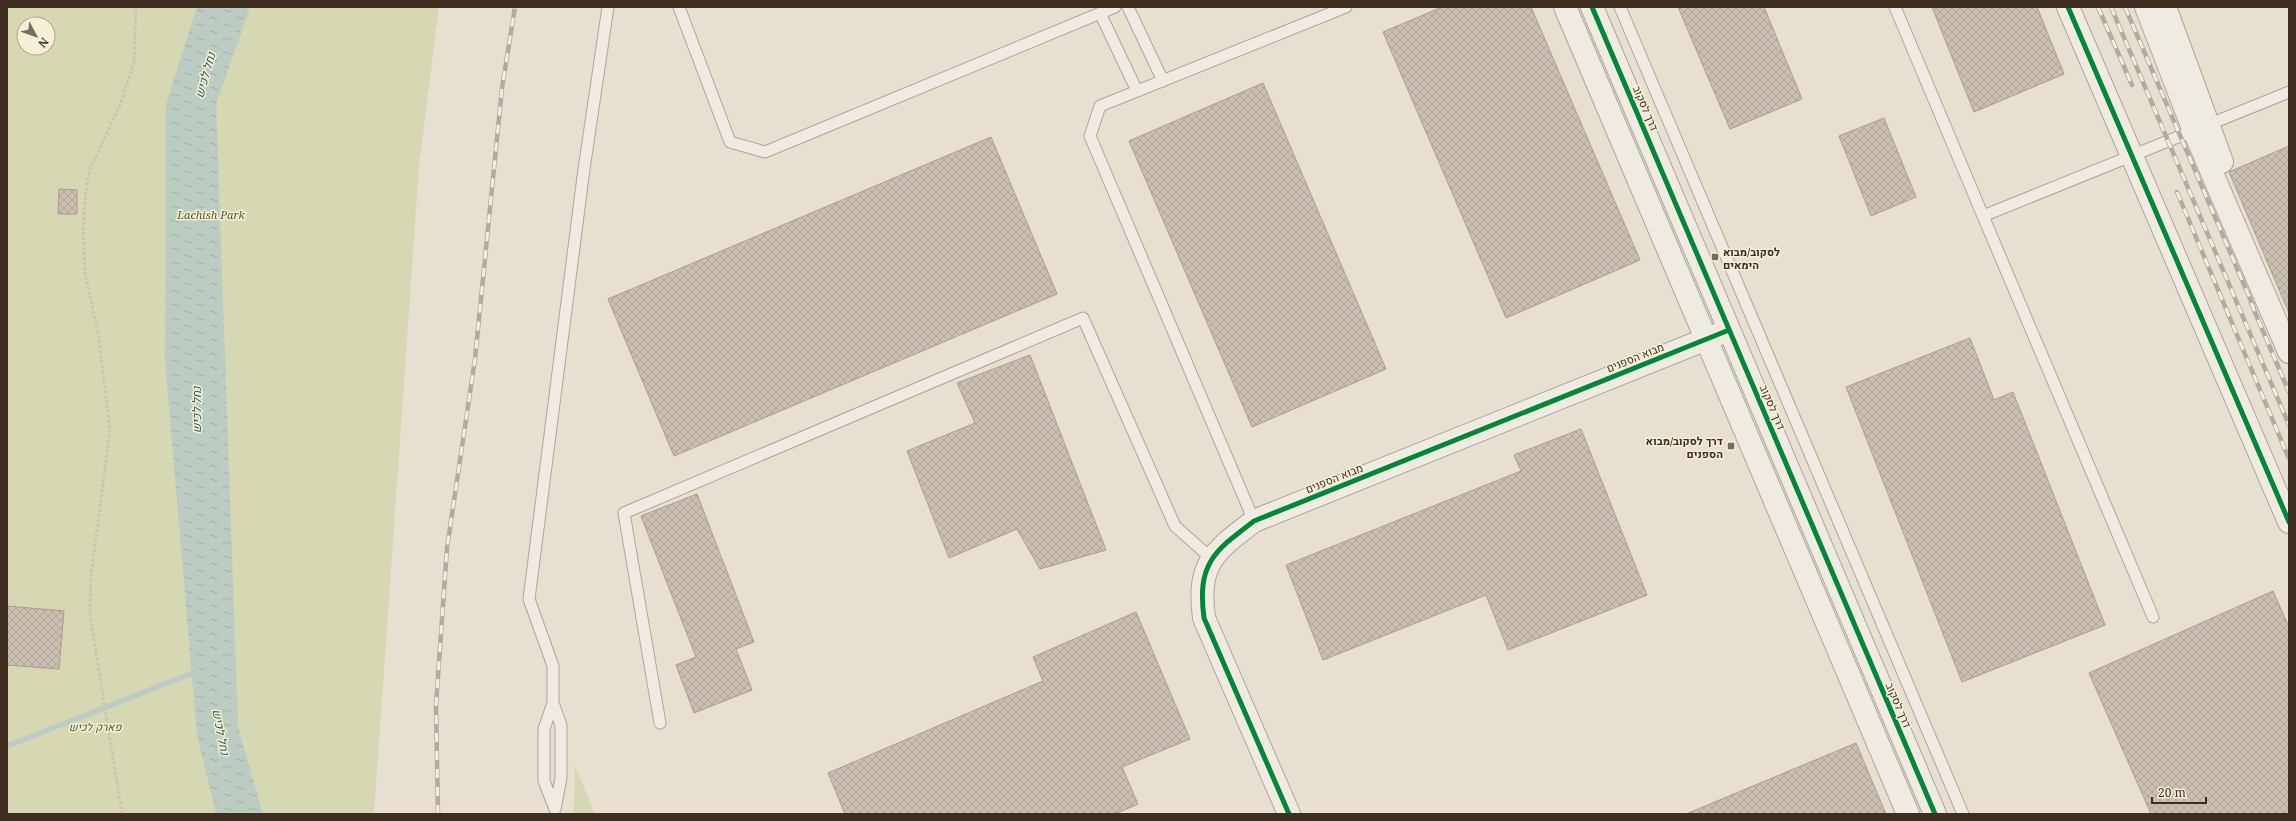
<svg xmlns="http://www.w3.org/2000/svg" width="2296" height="821" font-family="'Noto Serif',Heebo,serif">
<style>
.park{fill:#d6d7b3;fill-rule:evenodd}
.water{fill:url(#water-ripples)}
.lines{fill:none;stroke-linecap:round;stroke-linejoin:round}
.stream{stroke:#bcccc2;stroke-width:5.5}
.building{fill:url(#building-cross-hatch);stroke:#a89c90}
.service-casing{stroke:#ada599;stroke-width:13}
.minor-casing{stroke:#ada599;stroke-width:24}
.tertiary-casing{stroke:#ada599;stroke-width:24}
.path{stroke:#c8c2b9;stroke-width:2.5;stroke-dasharray:3 2;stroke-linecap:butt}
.service{stroke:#efebe3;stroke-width:11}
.minor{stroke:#efebe3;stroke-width:22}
.tertiary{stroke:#efebe3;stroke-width:22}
.rail-casing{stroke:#afaaa2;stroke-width:4.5}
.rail{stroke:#f7eed8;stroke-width:3;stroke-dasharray:9;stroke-linecap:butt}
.cycleway-casing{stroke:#f7eed8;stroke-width:8}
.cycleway{stroke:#00873e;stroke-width:5}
.poi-dot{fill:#786c5e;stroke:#f7eed8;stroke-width:1.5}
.labels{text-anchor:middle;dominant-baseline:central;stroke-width:3;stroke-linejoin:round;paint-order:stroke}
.street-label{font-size:11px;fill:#3d2e20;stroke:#f7eed8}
.park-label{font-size:11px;font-style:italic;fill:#4d5a26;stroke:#f7eed8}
.poi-label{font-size:11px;font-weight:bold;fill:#3d2e20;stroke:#f7eed8;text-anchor:start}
.water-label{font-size:12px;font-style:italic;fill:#2f5d5a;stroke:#f7eed8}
</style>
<defs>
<pattern id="water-ripples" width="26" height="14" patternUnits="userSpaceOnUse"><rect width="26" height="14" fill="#bcccc2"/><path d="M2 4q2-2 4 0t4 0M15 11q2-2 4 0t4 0" fill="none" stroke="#a2b0a6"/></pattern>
<pattern id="building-cross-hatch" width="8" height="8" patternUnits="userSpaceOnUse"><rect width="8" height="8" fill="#cbbfb2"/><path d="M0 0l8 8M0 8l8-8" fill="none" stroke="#afa499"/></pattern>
</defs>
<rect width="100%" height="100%" fill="#e7e0d1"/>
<path class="park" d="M7 7H439L419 167 374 814H7ZM24 24H48V48H24Z
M575 766 595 814H574Z"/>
<path class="water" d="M197 7H250L216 104 238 727 263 814H216L197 735 165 361 166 104Z"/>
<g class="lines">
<path class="stream" d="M7 746 198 671"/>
</g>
<path class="building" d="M1442 7H1531L1640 260 1506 318 1383 32Z
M1678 7H1764L1802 99 1730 129Z
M1932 7H2037L2064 74 1974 112Z
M1263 83 1386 369 1252 427 1129 141Z
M1884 118 1916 197 1871 216 1839 136Z
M991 137 1057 294 674 456 608 299Z
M2289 146V313L2229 172Z
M59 189 77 190V214H58Z
M1970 338 1994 400 2013 392 2105 625 1962 682 1846 387Z
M1030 355 1106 550 1040 569 1017 529 949 558 907 451 975 423 957 383Z
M1581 429 1647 595 1508 650 1486 595 1323 660 1286 565 1521 471 1514 455Z
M697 494 754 642 736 649 752 690 694 713 676 665 696 657 641 516Z
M2273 591 2289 627V814H2151L2089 673Z
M7 606 64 611 59 669 7 665Z
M1136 612 1190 739 1122 767 1138 804 1115 814H845L828 773 1043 681 1033 657Z
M1856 743 1886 814H1686Z"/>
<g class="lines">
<defs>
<path id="service" d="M679 7 730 142 765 152 1115 7
M1128 7 1163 81
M1620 7 1963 814
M1895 7 1983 216 2289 92
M1100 13 1137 91
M1983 216 2153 617
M1254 521 1090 136 1100 106 1346 7
M553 703 561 725V778L555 809 544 781V729L553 703V666L529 599 584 169 608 7
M660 723 624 513 1083 318 1175 526 1212 559"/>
<path id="minor" d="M2068 7 2289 522
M2146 7 2194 131 2289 352
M2165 7 2222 162
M1289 814 1204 618C1197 564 1213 552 1254 521L1729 330"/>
<path id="tertiary" d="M1565 7 1908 814
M1592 7 1935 814"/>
</defs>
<use href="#service" class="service-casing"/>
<use href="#minor" class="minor-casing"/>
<use href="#tertiary" class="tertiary-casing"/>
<path class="path" d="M122 814 90 615 91 576 110 430 98 333 85 273 83 228 86 190 90 169 120 105 134 63 136 7"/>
<use href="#service" class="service"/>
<use href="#minor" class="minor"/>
<use href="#tertiary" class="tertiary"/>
<defs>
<path id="rail" d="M2098 7 2132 85
M2111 7 2289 425
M2125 7 2254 308
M2177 192 2289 459
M2251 303 2289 392
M438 814 436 705 447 548 475 359 502 88 515 7"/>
</defs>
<use href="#rail" class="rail-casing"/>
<use href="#rail" class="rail"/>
<defs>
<path id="cycleway" d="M1592 7 1935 814
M2068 7 2289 522
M1289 814 1204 618C1197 564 1213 552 1254 521L1729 330"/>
</defs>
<use href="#cycleway" class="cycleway-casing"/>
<use href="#cycleway" class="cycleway"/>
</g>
<g class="poi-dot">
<rect x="1711" y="253" width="8" height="8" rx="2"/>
<rect x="1727" y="442" width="8" height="8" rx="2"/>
</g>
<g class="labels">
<g class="street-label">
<text transform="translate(1646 108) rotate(67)">דרך לסקוב</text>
<text transform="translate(1635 357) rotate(-22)">מבוא הספנים</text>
<text transform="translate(1773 407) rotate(67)">דרך לסקוב</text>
<text transform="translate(1334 478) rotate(-22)">מבוא הספנים</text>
<text transform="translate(1899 705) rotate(67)">דרך לסקוב</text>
</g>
<g class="park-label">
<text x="211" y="214">Lachish Park</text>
<text x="95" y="726">פארק לכיש</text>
</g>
<g class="poi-label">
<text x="1723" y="251">לסקוב/מבוא<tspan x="1723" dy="13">הימאים</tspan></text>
<text x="1723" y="440" text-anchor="end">דרך לסקוב/מבוא<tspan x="1723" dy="13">הספנים</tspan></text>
</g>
<g class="water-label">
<text transform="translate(205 75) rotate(-74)">נחל לכיש</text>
<text transform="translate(196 410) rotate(-90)">נחל לכיש</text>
<text transform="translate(221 732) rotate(79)">נחל לכיש</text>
</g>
</g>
<rect width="2296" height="821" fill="none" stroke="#3d2e20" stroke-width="16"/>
<g transform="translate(36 36) rotate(131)"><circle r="19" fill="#f7eed8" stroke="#ada18e"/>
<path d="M0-3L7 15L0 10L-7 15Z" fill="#786c5e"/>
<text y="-6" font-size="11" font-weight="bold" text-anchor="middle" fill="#3d2e20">N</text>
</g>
<path d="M2152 797v6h54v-6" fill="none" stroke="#3d2e20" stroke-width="2"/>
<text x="2158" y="797" font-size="12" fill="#3d2e20" stroke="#f7eed8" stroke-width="3" paint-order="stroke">20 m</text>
</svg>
